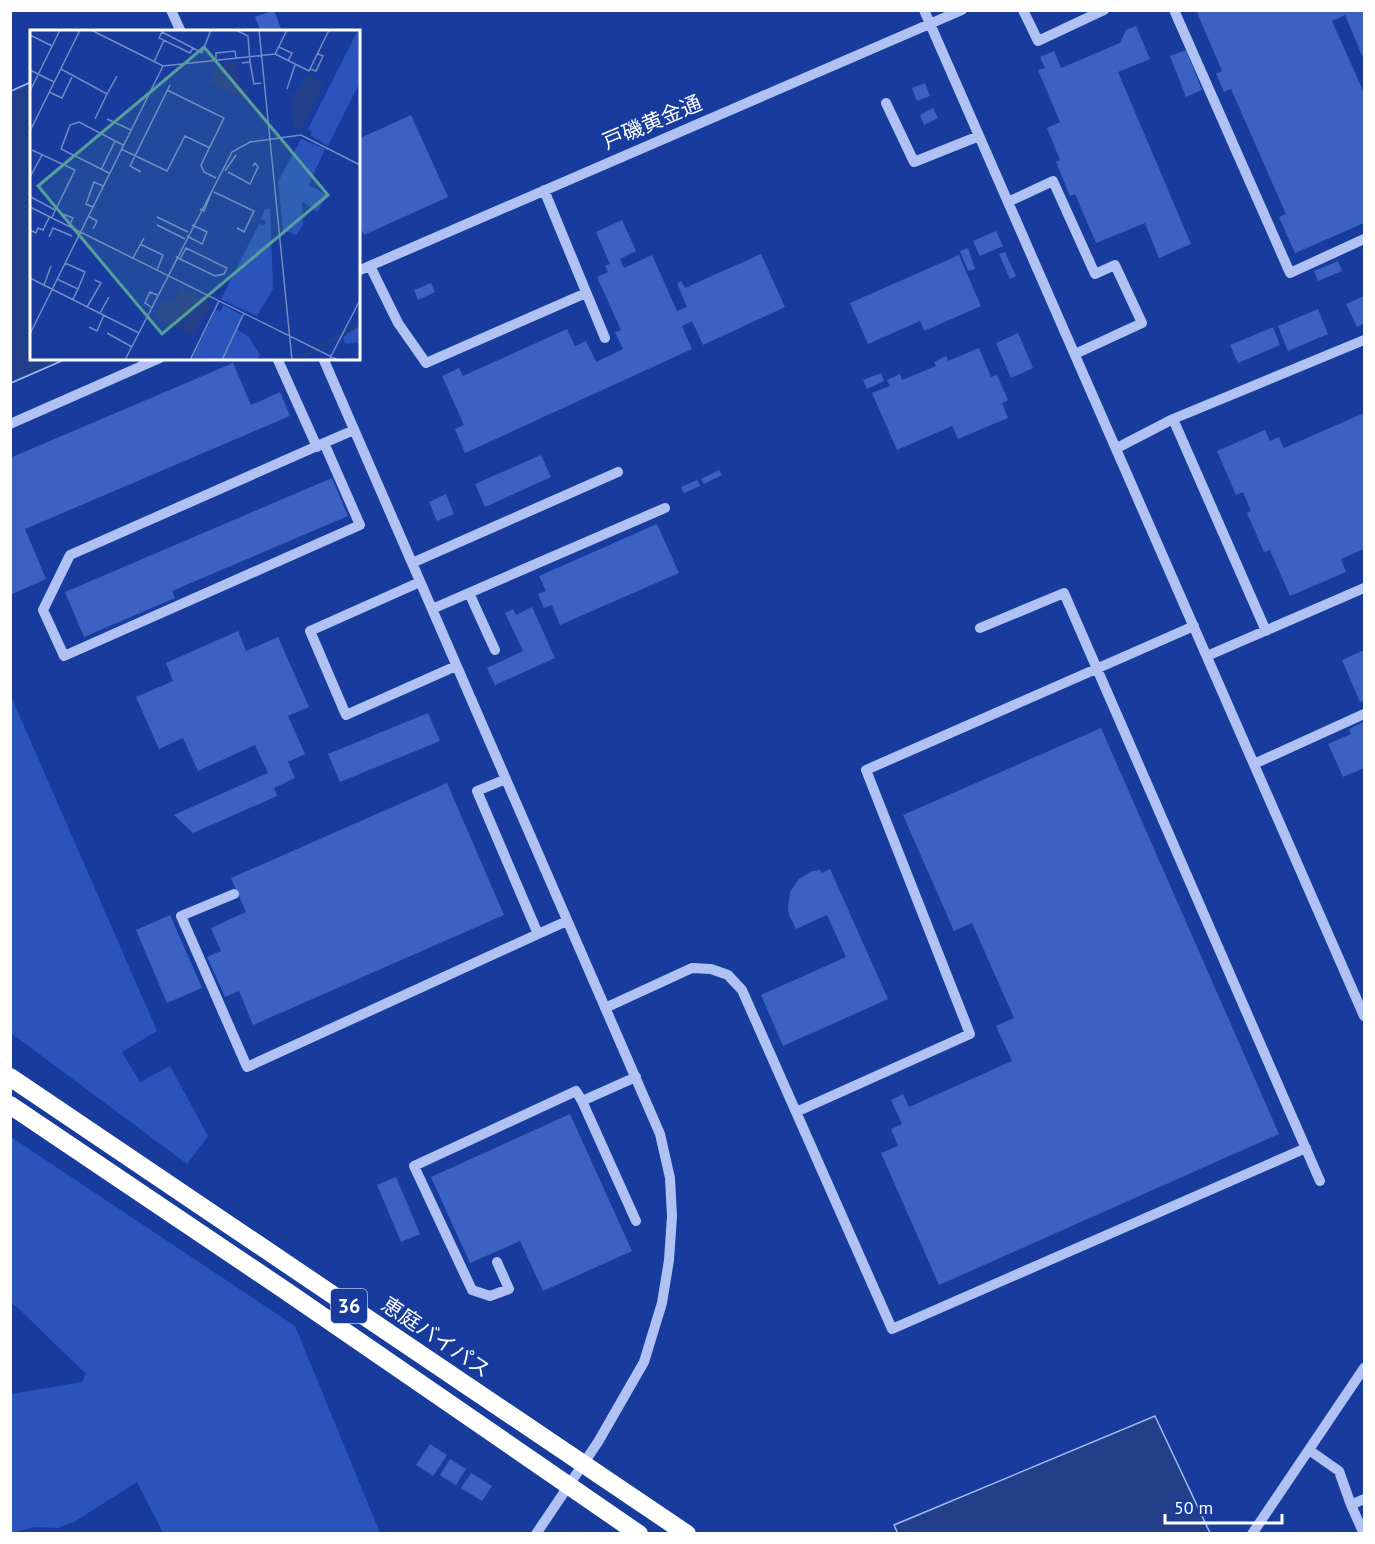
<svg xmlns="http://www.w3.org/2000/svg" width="1375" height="1544" font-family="'PT Sans','Noto Sans JP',sans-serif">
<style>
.green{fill:#2a54bb}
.water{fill:#243f89;stroke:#a1bbf5;stroke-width:1.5}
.building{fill:#3b62c3}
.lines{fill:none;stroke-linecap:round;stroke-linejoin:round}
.minor{stroke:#afc2f3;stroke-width:10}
.highway{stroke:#fff;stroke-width:18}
.labels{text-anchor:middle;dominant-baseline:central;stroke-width:4.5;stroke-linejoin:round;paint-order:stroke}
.shield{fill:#173c9d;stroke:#b9c4e2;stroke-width:1.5}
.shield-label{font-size:20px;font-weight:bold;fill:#fff}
.street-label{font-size:21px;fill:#fff;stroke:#173c9d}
.inset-road{fill:none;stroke:#748ac4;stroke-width:1.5}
.view{fill:#579f9a;fill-opacity:0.15;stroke:#579f9a;stroke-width:3}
.inset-edge{fill:none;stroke:#fff;stroke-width:3}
</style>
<rect width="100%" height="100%" fill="#173c9d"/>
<path class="green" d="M10 694 157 1031 122 1052 140 1082 170 1066 208 1136 187 1164 11 1033Z
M11 1137 295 1326 380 1533H163L137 1482 74 1522 58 1528 34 1527 11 1533V1394L82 1382 86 1374 17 1307 11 1303Z"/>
<path class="water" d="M31 82 32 358 66 359 11 383V91Z
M1155 1416 1210 1533 898 1534 894 1525Z"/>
<path class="building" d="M274 10 282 32H261L255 17Z
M1196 10H1364V60L1345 15 1332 21 1364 93V223L1295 253 1279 217 1286 214 1231 89 1224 92 1216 74 1222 71Z
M1136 26 1150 59 1118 72 1191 244 1159 258 1145 223 1096 243 1075 194 1070 196 1056 162 1060 160 1047 128 1060 122 1038 70 1045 68 1040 57 1054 51 1061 68 1120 43 1126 30Z
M1186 50 1202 90 1186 97 1170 56Z
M925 83 930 96 917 101 912 88Z
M933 108 938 118 924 125 920 115Z
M411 115 448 197 364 235 358 223V139Z
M622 220 636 251 620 259 624 268 652 255 677 311 687 307 677 283 681 281 685 288 761 254 785 307 703 345 692 321 682 326 692 349 465 453 455 429 464 425 442 376 459 368 463 376 567 329 575 346 586 341 596 362 623 349 615 332 621 330 597 277 608 272 605 266 610 264 596 232Z
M996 231 1003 246 980 256 973 241Z
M968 248 975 269 968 271 960 251Z
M1005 252 1016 276 1010 279 999 254Z
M959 255 981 306 924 331 920 321 868 344 850 303Z
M1338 261 1342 271 1318 281 1314 271Z
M431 283 435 292 418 300 414 290Z
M1364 296V323L1357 327 1346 304Z
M1318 309 1328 334 1288 351 1278 326Z
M1273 327 1280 345 1238 363 1230 345Z
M1018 333 1033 368 1011 378 996 343Z
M979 348 991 377 997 375 1008 400 1002 403 1008 418 958 439 952 426 897 450 872 393 890 386 887 380 900 374 902 380 936 366 934 362 946 356 948 361Z
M233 363 251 405 280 392 290 416 25 529 46 579 10 595V458Z
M881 373 884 381 867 389 863 380Z
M1364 413V522L1363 523 1364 527V549L1341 559 1346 572 1290 596 1270 550 1264 552 1247 513 1251 511 1243 492 1236 495 1217 451 1265 430 1270 441 1279 437 1284 448Z
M541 455 551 477 485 507 475 484Z
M719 470 722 475 704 484 701 479Z
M332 478 348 516 172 591 175 598 84 637 65 592Z
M697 480 700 486 684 493 681 487Z
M446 494 454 514 437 521 429 502Z
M657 524 679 573 560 625 552 605 544 608 538 594 546 591 539 576Z
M532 607 555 658 495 685 487 668 523 651 505 613 513 609 516 615Z
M238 631 246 651 278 637 309 707 288 716 305 754 288 762 295 778 274 788 277 796 193 833 174 815 268 773 255 745 198 771 183 738 159 749 136 697 173 681 166 663Z
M1364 650V700L1360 702 1342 660Z
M428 713 440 741 340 782 328 754Z
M1364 722V768L1343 777 1328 744 1351 734 1349 729Z
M1101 728 1279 1134 939 1285 881 1153 898 1146 891 1129 902 1124 891 1100 903 1094 909 1107 1012 1061 996 1026 1014 1018 972 923 954 931 903 815Z
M447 783 504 915 253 1025 239 991 225 997 207 957 221 951 211 928 246 912 231 878Z
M830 869 888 999 783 1046 761 995 846 957 827 915 796 929 789 915 788 907 790 892 799 879 812 871 820 870 822 873Z
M170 915 202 988 167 1003 136 930Z
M570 1114 632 1251 543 1291 520 1241 470 1263 431 1177Z
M396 1177 420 1234 401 1242 377 1185Z
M430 1444 447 1455 433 1476 416 1465Z
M450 1459 466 1469 456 1485 440 1475Z
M471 1473 492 1486 482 1501 461 1488Z"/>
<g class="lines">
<path class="minor" d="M171 10 181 32
M924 10 1364 1016
M1023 10 1038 41 1104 10
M1174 10 1290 273 1364 239
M886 103 914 162 979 136
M544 190 605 338
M1008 202 1053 181 1095 274 1115 265 1142 323 1075 354
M370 266 398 323 426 363 586 293
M358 271 962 10
M277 358 317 447
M323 358 660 1134 670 1178 672 1216 669 1260 662 1303 644 1362 598 1442 536 1534
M1173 419 1266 631
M10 424 160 358
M324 443 360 525 64 656 43 610 70 555 324 443 354 430
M1117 448 1173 419 1364 340
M412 563 618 472
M420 582 310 631 346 715 456 666
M469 593 495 650
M432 609 665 508
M980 628 1064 593 1320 1181
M1207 656 1364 588
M1254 764 1364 714
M506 779 477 791 538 934 567 921
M234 894 181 916 247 1067 538 934
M605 1008 692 968 711 969 728 975 742 990 892 1329 1306 1148
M636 1077 582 1101 636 1221
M796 1112 970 1034 866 770 1194 626
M497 1262 509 1289 490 1296 472 1290 414 1166 576 1091 582 1101
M1309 1450 1339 1471 1351 1505
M1252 1534 1364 1368
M1364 1534 1351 1505 1364 1499"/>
<path class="highway" d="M10 1077 687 1534
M10 1105 286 1291 639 1534"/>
</g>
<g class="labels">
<rect class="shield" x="331" y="1289" width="36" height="34" rx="4.5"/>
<g class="shield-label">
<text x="349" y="1306">36</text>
</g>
<g class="street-label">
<text transform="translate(652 122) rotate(-23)">戸磯黄金通</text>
<text transform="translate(436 1337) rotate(34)">恵庭バイパス</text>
</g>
</g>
<g transform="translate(30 30)">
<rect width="330" height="330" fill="#173c9d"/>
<path d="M328 0 330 52 298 116 280 105 282 102 278 99ZM271 109 295 119 279 155 297 165 287 182 272 171 273 195 266 205 253 200 248 152ZM235 179H240L243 259 227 286 191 269 229 194 234 196 236 191 231 189ZM193 275 212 285 208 300 219 307 230 325 227 330H161L186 280 191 281ZM330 294V312L315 314 313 307Z" fill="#2a54bb"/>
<path d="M206 32 210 56 220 61 215 70 180 52 188 34ZM278 44 294 53 271 100H264L260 64 266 63ZM150 257 182 273 163 306 125 287 134 270 142 274ZM330 291V296L271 330H264Z" fill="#243f89"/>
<path class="inset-road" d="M61 0 133 36 245 24 257 0M133 0 129 8 160 23 163 18 172 23 181 0M206 0 218 6 220 32 212 33M229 0 262 330M132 2 163 18M0 5 22 16M249 17 262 23 258 31M245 24 279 41 299 0M186 30V23L205 21 206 28M124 32 134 10M220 32 224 54 231 53M31 39 77 64 87 46M280 39 286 41 293 26 288 24M0 40 24 52M257 59 265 35M137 60 194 88 171 135 174 142 186 148M0 61 30 0M19 62 32 68 42 47M65 89 77 64M77 89 101 100M0 101 50 0M91 119 137 141 155 106 180 118M2 120 45 140 22 187M71 140 85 111M195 141 206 125M111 142 100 136 140 55M198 142 220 154 228 137 225 133 223 136M79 143 31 119 40 95 49 92 93 115M0 147 12 125M184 162 224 181 214 202 207 198M1 167 25 180M0 177 308 330M63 177 56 174 64 152 73 156M170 179 174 181 182 161M30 183 43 188 39 196M58 186 67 191 63 199M127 187 158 202M127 195 155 209M0 200 6 203 8 198 13 200 20 186M157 206 172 214 177 202 162 195M19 207 23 198 42 206M110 214 133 225 127 240M146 227 150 229 185 246 194 244 197 238 156 218 150 229M103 228 114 208M35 233 55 242 48 259M0 248 109 303M27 249 48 259 43 269M14 255 21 236M57 277 71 253 65 250M121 277 115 273 120 262 127 265M70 283 79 267M59 297 67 301 74 285M77 303 102 317M0 304 133 36M95 330 202 122 220 112 271 105 330 135M160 330 189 271M192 330 214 283M299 330 330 270"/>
<path class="view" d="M174 17 298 165 132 304 8 156Z"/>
<rect width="330" height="330" class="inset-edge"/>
</g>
<rect width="1375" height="1544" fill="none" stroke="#ffffff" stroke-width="24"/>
<path d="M1165 1514v9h117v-9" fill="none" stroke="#ffffff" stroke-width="3"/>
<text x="1174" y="1514" font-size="18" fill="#ffffff" stroke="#173c9d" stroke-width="4.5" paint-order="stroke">50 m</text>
</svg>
